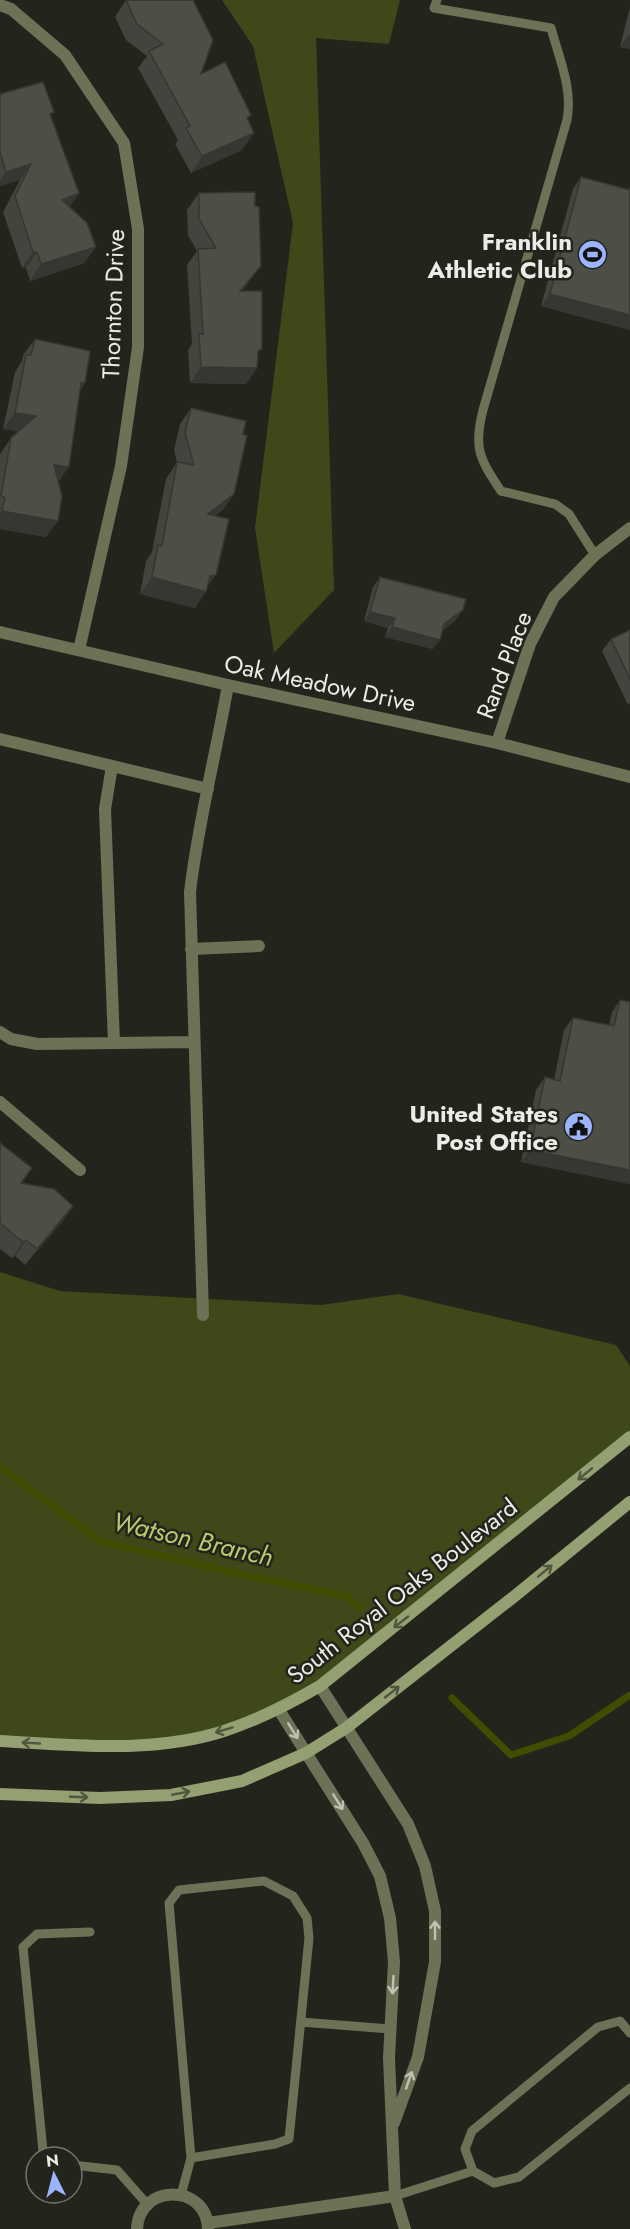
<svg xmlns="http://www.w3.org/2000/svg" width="630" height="2229" font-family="Jost,sans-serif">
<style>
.green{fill:#3f4818}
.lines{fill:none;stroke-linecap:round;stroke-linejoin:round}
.stream{stroke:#404c00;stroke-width:7}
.service{stroke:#6b7256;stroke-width:9}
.minor{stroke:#6b7256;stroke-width:12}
.secondary{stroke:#949f72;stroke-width:12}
.wall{fill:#42443d}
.shaded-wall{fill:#363732}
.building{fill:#4d4f47;stroke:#363732;stroke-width:1.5}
.oneway{stroke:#50563f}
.oneway2{stroke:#bec1b4}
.labels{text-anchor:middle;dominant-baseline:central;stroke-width:5;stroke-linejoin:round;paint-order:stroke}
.poi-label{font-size:24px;font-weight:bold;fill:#ebece7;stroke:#23251d;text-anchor:end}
.street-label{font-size:24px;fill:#ebece7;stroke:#23251d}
.water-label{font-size:26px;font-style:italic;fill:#b7cb6c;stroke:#23251d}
</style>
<rect width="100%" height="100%" fill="#23251d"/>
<path class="green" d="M222 0H400L389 44 316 38 334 590 274 653 255 528 293 223 253 46Z
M0 1272 60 1291 321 1305 398 1294 616 1345 630 1366V1437L482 1557 279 1710 164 1743 0 1741Z"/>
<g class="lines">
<path class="stream" d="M0 1467 100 1541 239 1574 346 1596 359 1607
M452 1698 511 1755 569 1736 630 1695"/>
<path class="service" d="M437 0 434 8 551 28C559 58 573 88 567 120L483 410C473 449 480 459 501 491L555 504 569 514 595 555
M301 2022 390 2029
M630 2033 620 2021 598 2027 472 2131 465 2149 473 2171 494 2183 519 2177 630 2088
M49 2157 43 2151 23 1947 37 1934 90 1932
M72 2165 117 2170 147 2204
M181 2195 191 2158 169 1903 179 1890 264 1881 293 1896 307 1918 309 1938 289 2139 275 2144 191 2158
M395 2196 473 2171"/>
<path class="minor" d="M0 5 11 9 65 55 124 143 138 229V347L121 466 79 650
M0 632 228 685 497 743 630 777
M0 739 208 789
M497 743 530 644 554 597 595 555 630 528
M112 766 105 809 114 1043
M191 949 259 946
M0 1032 11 1039 37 1044 194 1042
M0 1102 80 1170
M203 1315 190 892C198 823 216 754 228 685
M320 1686 408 1824 425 1866 435 1911V1962L418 2057 394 2123
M279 1710 363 1843 380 1876 390 1918 394 1962 389 2058 395 2196 405 2229
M208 2223 395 2196
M137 2229C139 2183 207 2183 208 2229"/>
<path class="secondary" d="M0 1741C74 1745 153 1754 224 1731 258 1720 289 1704 320 1686L630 1437
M0 1794 100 1798 171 1795 242 1781 306 1753 346 1728 516 1595 630 1502"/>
</g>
<path class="wall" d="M126 0 247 119 242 150 191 173 175 144 178 140 138 68 147 56 126 40 115 17Z
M630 7V49L620 47Z
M0 94 51 117 70 207 96 247 84 263 30 281 26 268H22L3 212 20 180 0 186Z
M581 177 629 190 630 185V330L541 306 573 189Z
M199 193 249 282 242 291 258 356 257 368 246 384 190 383 188 350 192 344 187 265 197 251 188 235 187 210Z
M35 339 80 391 46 537 0 529V454L11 438 19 431 3 429 15 372 22 361 23 355Z
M191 408 223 510 215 515 208 586 195 608 140 594 146 561 152 552 166 479 177 462 174 450 180 424Z
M380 577 456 620 443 630 433 649 385 637 388 628 364 621 373 587Z
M630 630V703L628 705 602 651 611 639Z
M620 1000 630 1184 521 1162 536 1090 545 1077 554 1080 564 1030 573 1018 609 1025 612 1012Z
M0 1143 22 1183 73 1206 62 1222 25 1265 15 1256 12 1258 0 1249Z"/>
<path class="shaded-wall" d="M628 35H630V49L620 47Z
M254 133 242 150 191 173 202 156Z
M31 164 20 180 0 186V180L6 172Z
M79 193 68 210 62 200Z
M96 247 84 263 30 281 41 264Z
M33 252H37L26 268H22Z
M261 266 249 282 228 307 240 291Z
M550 294 630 315V330L541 306Z
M201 367 257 368 246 384 190 383Z
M81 383H85L74 400Z
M15 413 36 416 24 432 3 429Z
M54 465 69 467 58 483Z
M234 494 223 510 196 530 208 514Z
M2 511 58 521 46 537 0 529V514Z
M216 575 204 591 206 592 195 608 140 594 152 577Z
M463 610 456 620 437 633 444 624Z
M370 612 395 618 388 628 364 621Z
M392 627 440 640 433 649 385 637Z
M530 1150 630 1170V1184L521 1162Z
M73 1206 62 1222 25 1265 37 1249Z
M26 1240 15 1256 12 1258 23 1242Z"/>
<path class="building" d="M126 0H193L213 40 201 74 225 62 251 115 247 118 254 133 202 156 186 128 190 126 149 51 163 44 137 24Z
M43 82 54 112 50 114 79 193 62 200 87 223 96 247 41 264 37 252H33L15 196 31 164 6 172 0 152V94Z
M581 177 630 190V315L550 294Z
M255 192V206L259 207 261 266 240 291H262V349L258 351 257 368 201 367 199 334H203L198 249 216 248 199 219V193Z
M35 339 90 351 85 383H81L69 467 54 465 62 496 58 521 2 511 5 498 1 496 11 438 36 416 15 413 26 355H31Z
M191 408 246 421 243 434 247 436 234 494 208 514 229 519 216 575 210 576 206 592 152 577 158 545 162 546 177 462 194 465 185 433Z
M380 577 466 599 463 610 444 624 440 640 392 627 395 618 370 612Z
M630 630V679L611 639Z
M620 1000 630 1002V1170L530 1150 545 1077 560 1081 573 1018 614 1026Z
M0 1143 32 1168 21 1183 54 1189 73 1206 37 1249 26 1240 23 1242 0 1223Z"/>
<defs><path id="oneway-shaft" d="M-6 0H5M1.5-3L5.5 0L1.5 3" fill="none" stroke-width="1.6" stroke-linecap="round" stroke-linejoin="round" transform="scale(1.5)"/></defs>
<g class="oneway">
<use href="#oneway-shaft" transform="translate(585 1474) rotate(141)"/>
<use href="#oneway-shaft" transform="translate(545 1571) rotate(-39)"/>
<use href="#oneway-shaft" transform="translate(401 1622) rotate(142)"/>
<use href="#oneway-shaft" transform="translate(392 1692) rotate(-38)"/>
<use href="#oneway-shaft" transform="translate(224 1730) rotate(163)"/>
<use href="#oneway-shaft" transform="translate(31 1743) rotate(-177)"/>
<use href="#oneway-shaft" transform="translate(181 1793) rotate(-11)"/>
<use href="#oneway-shaft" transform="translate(79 1797) rotate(2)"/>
</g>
<g class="oneway2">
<use href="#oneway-shaft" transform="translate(293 1731) rotate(58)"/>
<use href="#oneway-shaft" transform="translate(338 1802) rotate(58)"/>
<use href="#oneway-shaft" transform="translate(435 1930) rotate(-90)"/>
<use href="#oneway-shaft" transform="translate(393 1985) rotate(93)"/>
<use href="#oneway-shaft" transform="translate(409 2080) rotate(-71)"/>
</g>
<defs>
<symbol id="stadium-disc" viewBox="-11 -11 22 22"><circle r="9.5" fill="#9bb4fd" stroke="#23251d"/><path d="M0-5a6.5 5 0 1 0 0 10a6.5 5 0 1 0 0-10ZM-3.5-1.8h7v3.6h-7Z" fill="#111"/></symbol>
<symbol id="civic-disc" viewBox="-11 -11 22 22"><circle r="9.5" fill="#9bb4fd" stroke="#23251d"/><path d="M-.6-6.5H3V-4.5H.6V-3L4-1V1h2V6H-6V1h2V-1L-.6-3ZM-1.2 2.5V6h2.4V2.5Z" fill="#111"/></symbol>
</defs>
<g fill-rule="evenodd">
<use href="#stadium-disc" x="576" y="238" width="33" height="33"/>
<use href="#civic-disc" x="562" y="1110" width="33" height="33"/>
</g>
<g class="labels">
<g class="poi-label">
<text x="572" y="241">Franklin<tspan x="572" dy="28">Athletic Club</tspan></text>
<text x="558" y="1113">United States<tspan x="558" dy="28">Post Office</tspan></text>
</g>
<g class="street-label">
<text transform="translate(113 304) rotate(-88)">Thornton Drive</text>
<text transform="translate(504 665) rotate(-69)">Rand Place</text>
<text transform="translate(320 683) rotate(12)">Oak Meadow Drive</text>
<text transform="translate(402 1591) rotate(-38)">South Royal Oaks Boulevard</text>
</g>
<g class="water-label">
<text transform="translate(193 1539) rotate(13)">Watson Branch</text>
</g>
</g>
<g transform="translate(54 2175) rotate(354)"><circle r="28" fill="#23251d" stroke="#73756e" stroke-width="1.5"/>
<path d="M0-4.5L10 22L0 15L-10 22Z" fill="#9bb4fd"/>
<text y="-9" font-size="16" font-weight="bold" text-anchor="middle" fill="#ebece7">N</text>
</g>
</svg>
